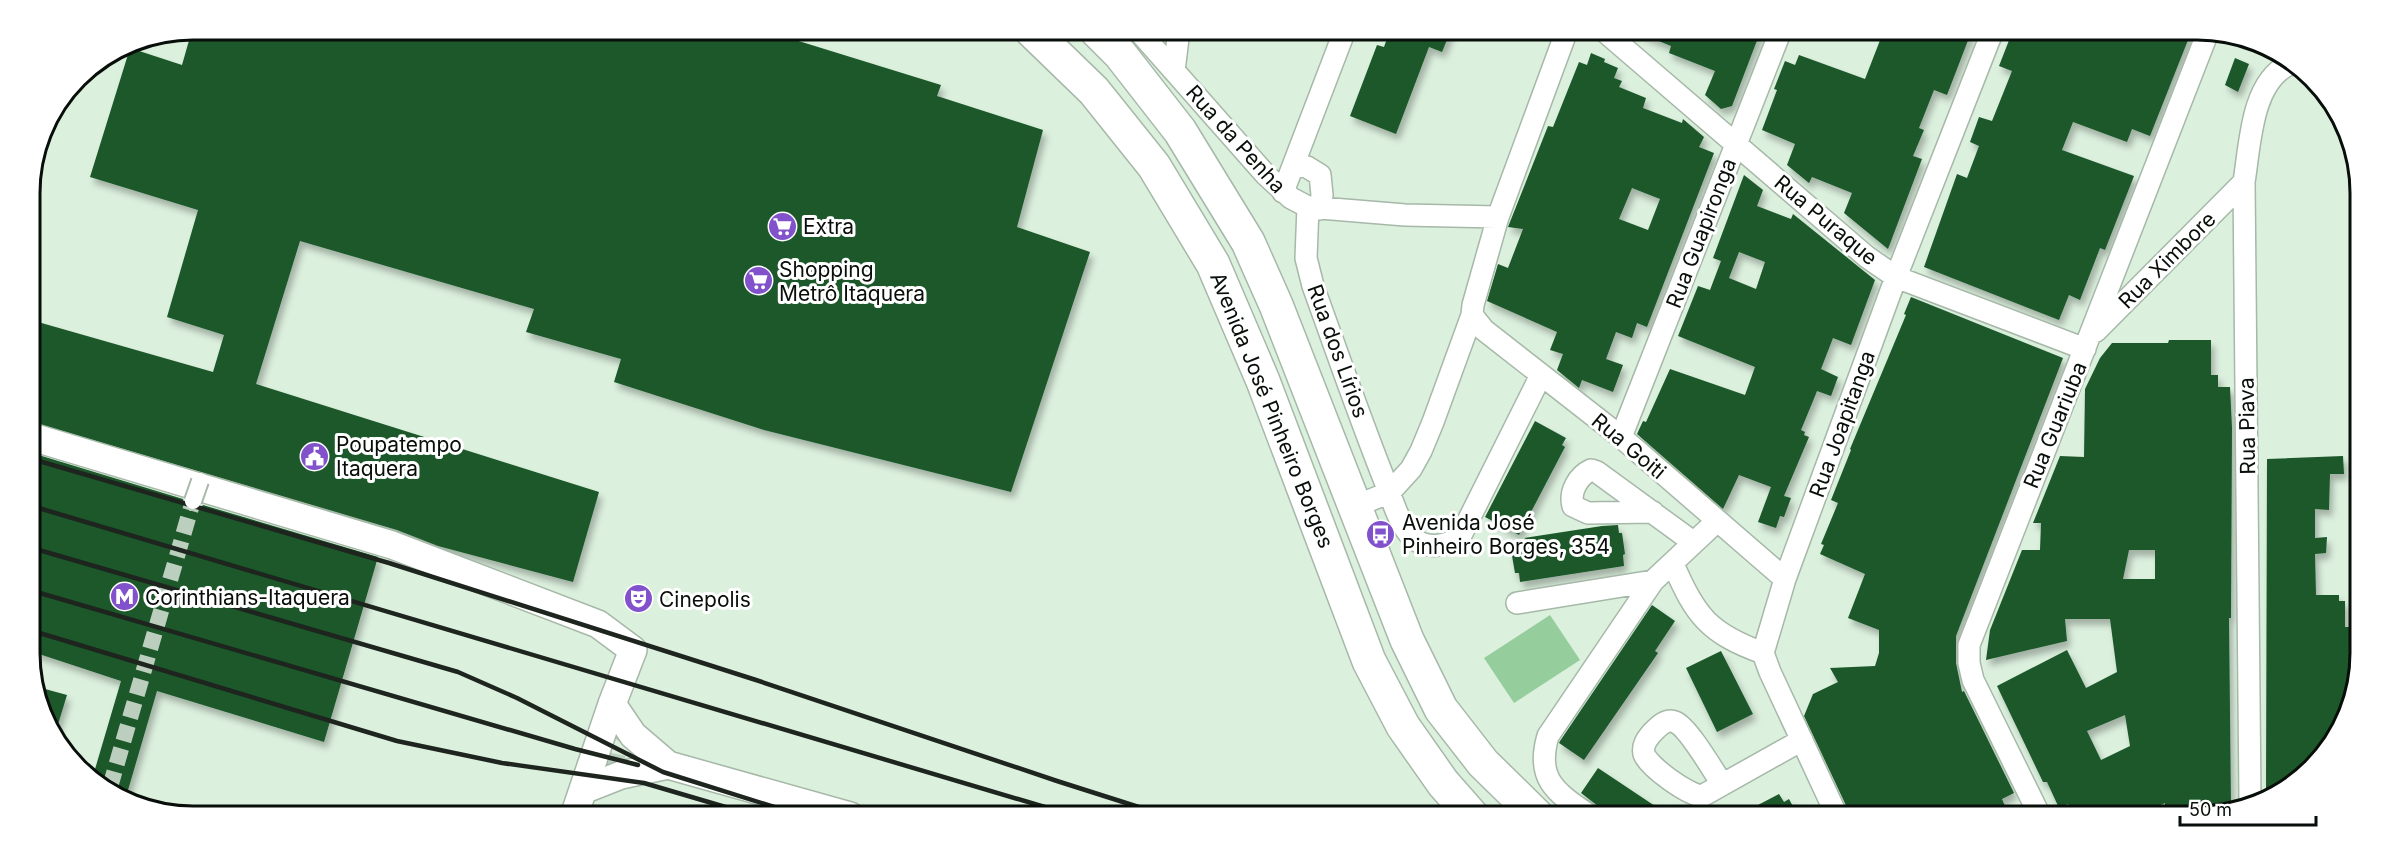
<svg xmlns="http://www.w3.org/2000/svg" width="2390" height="846" font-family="Inter,sans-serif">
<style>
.pitch{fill:#95cd9c}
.building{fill:#1b582a;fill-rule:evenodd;filter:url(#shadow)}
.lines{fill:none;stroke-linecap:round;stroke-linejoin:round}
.pedestrian-tunnel{stroke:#bccebe;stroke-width:16;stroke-dasharray:16 8;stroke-linecap:butt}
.tertiary-tunnel{stroke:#bccebe;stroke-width:27;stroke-dasharray:27 14;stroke-linecap:butt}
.minor-casing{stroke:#a6b8a8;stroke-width:24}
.tertiary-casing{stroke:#a6b8a8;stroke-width:30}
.primary-casing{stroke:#a6b8a8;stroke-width:36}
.minor{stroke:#fff;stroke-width:21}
.tertiary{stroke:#fff;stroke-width:27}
.primary{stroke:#fff;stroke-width:33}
.rail{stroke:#1d251e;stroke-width:4.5}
.pedestrian-bridge-casing{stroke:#a6b8a8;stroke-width:20;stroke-linecap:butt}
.pedestrian-bridge{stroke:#fff;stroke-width:16}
.labels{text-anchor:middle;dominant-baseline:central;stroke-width:6;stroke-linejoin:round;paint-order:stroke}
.street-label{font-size:21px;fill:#080e09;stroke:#fff}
.poi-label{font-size:21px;fill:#080e09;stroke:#fff;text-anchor:start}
.rim{fill:none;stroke:#080e09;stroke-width:3}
</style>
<defs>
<filter id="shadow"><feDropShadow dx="3.5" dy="6" stdDeviation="3" flood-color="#0004"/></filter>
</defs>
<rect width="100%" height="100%" fill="#dcf0de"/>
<path class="pitch" d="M1550 615 1580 660 1514 703 1484 658Z"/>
<path class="building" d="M192 30H763L941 85 937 96 1043 130 1017 227 1090 252 1011 492 764 430 614 382 621 359 526 332 534 309 300 241 256 384 599 492 573 582 438 546 397 530 32 422 31 320 213 372 224 335 167 317 198 210 90 177 130 48 182 65Z
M1390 30H1451L1442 52 1429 47 1396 134 1350 116 1377 45 1384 47Z
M1632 30H1761L1732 106 1721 109 1705 95 1715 71 1669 53 1671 46Z
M1884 30H1972L1947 95 1934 90 1919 128 1924 130 1913 156 1922 159 1888 249 1844 213 1852 193 1812 177 1809 183 1787 165 1795 144 1762 130 1777 90 1774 89 1785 61 1795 65 1799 55 1865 79Z
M2013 30H2192L2150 136 2132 129 2127 142 2073 122 2062 150 2134 176 2105 250 2100 248 2080 300 2069 295 2059 320 1924 267 1957 174 1967 178 1979 146 1970 142 1979 117 1992 121 2012 71 1999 66Z
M1591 53 1605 59 1604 62 1618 68 1614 78 1622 81 1619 87 1646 98 1643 108 1682 123 1683 119 1704 137 1699 147 1714 153 1647 327 1637 323 1632 338 1616 332 1606 359 1623 365 1613 392 1582 380 1579 388 1557 370 1563 354 1550 350 1557 332 1487 301 1498 264 1508 268 1523 229 1508 227 1548 126 1553 127 1579 62 1587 65ZM1632 188 1660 199 1648 230 1619 219Z
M2235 58 2249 64 2238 92 2225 85Z
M1744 175 1763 190 1757 206 1791 219 1793 214 1875 280 1851 345 1833 338 1821 369 1838 377 1831 396 1817 391 1813 401 1801 430 1805 432 1804 435 1809 437 1784 496 1791 498 1784 517 1780 516 1776 528 1758 522 1771 487 1739 475 1723 509 1637 434 1643 421 1646 422 1670 369 1745 395 1755 367 1678 336 1698 286 1710 290 1721 261 1713 258ZM1739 252 1765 262 1756 289 1729 278Z
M1911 297 2063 358 1956 636V663L1962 692 1964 691 2014 793 2002 799 2009 816H1851L1804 716 1813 694 1838 682 1830 668 1875 666 1879 653V630L1848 618 1865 574 1820 554 1824 545 1821 544 1838 503 1831 500 1851 450 1850 449 1906 315 1904 314Z
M2169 340H2211V375H2218V387H2230L2232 428 2231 618H2229L2231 807 2207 816H2165V803L2137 816H2073L2068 804 2059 808 2047 782H2043L1997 686 2067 650 2086 688 2117 672 2110 619H2065L2067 641 1986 660 1990 630 2022 550H2040L2041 523H2033L2060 456 2084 457 2085 389 2100 358 2112 343H2168ZM2129 550H2155V579H2123ZM2125 715 2130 746 2101 760 2087 731Z
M1535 421 1566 438 1562 445 1565 447 1519 535 1485 517Z
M32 453 183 499 185 507 190 511 199 509 203 505 378 557 324 742 157 691 126 797 93 776 121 681 33 652Z
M2343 456 2344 474H2330L2329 510 2315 509V538L2327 537 2326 553 2315 554 2316 595H2339V601H2345V627H2349L2350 707 2296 782 2266 794 2267 459Z
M1618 525 1619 533H1622L1625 554 1623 555 1624 566 1520 582 1519 573H1515L1511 550 1540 546 1524 538 1602 526Z
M1652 605 1675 621 1655 651 1658 653 1584 760 1559 743 1560 741Z
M1721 651 1753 714 1717 732 1686 668Z
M34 686 67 695 56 731 37 692Z
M1598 768 1670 816H1603L1598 806 1581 793Z
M1779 794 1784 802 1789 799 1798 816H1737Z"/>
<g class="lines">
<path class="pedestrian-tunnel" d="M110 787 193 501"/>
<path class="tertiary-tunnel" d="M621 775 613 771C609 764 612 747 618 740 621 736 628 736 633 735"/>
<defs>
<path id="minor" d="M1138 30 1266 175 1291 198 1308 207 1405 215 1498 217
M1567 30 1498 217 1473 305 1472 315 1484 330 1621 437 1785 579
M1603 30 1867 257 1896 277 2085 349
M1174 71 1179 30
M1294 164 1307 167 1320 175 1322 195 1320 209
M1283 192 1345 30
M1308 207 1306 258 1313 286C1337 352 1360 419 1386 484 1393 501 1399 525 1413 538 1427 550 1446 546 1460 537L1541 375
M2096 331 2244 182
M1621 437 1781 30
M1354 507 1390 492 1411 469 1421 451 1433 422 1472 315
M1653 512 1588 513 1573 506C1569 492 1578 476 1591 470L1597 472 1693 542
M1673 564C1696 616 1708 633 1763 653
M1517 603 1653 581
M1722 784C1714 772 1688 727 1675 722 1666 718 1658 727 1652 733 1647 739 1642 745 1644 754 1649 767 1688 795 1702 796L1802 740
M2250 800 2244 182C2250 146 2251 83 2288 65
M1590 816C1557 793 1535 780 1548 736L1653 581 1717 521
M1837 816 1770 672 1763 653 1785 579 1896 277 1993 30
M2040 816 1973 680 1969 663V645L2208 32"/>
<path id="tertiary" d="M32 437 392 545 598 624 633 650 612 704 574 816
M612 704 633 735 668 765 850 816
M583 790 621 775 668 765"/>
<path id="primary" d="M1031 30 1094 91 1154 166 1213 264 1263 381 1369 661 1403 726 1443 783 1472 816
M1096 30 1120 54 1180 131 1248 242 1276 305 1407 640 1441 709 1483 763 1537 816"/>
</defs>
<use href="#minor" class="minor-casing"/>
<use href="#tertiary" class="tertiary-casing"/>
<use href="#primary" class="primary-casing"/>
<use href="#minor" class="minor"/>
<use href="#tertiary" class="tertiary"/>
<use href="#primary" class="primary"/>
<path class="rail" d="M32 459 389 563 756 680 1057 781 1167 816
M32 506 1075 816
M32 548 458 672 517 698 663 772 803 816
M33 591 575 749 638 765
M33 631 397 741 502 763 644 783 756 816"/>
<defs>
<path id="pedestrian-bridge" d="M193 501 200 481"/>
</defs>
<use href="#pedestrian-bridge" class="pedestrian-bridge-casing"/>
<use href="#pedestrian-bridge" class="pedestrian-bridge"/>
</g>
<defs>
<symbol id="supermarket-disc" viewBox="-11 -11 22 22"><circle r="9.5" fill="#8152cb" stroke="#fff"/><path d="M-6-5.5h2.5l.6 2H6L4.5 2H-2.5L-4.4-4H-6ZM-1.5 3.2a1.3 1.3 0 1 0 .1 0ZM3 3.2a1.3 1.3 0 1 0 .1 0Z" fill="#fff"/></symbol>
<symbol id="civic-disc" viewBox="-11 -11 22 22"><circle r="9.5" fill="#8152cb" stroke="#fff"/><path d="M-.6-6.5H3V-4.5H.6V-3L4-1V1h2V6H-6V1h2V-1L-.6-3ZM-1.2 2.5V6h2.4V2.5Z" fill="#fff"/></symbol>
<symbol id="bus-disc" viewBox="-11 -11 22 22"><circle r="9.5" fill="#8152cb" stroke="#fff"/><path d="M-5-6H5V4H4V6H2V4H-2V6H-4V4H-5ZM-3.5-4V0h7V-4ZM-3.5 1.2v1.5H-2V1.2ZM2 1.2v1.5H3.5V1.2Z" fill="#fff"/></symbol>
<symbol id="metro-disc" viewBox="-11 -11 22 22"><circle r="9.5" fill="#8152cb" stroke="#fff"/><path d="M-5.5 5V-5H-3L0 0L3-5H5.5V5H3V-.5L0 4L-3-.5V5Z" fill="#fff"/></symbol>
<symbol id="theatre-disc" viewBox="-11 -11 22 22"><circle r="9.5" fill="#8152cb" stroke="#fff"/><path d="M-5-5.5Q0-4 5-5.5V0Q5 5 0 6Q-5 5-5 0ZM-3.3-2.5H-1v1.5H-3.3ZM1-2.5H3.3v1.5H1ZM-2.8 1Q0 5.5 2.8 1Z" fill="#fff"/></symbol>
</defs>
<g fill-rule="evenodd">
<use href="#supermarket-disc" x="766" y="210" width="33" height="33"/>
<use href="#supermarket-disc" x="742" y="264" width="33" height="33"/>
<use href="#civic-disc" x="298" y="440" width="33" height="33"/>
<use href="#bus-disc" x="1364" y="518" width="33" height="33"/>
<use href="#metro-disc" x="108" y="580" width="33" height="33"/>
<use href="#theatre-disc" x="622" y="582" width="33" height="33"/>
</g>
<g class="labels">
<g class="street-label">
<text transform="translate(1236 139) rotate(48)">Rua da Penha</text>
<text transform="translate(1826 220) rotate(40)">Rua Puraque</text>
<text transform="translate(1701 233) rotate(-69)">Rua Guapironga</text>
<text transform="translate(2167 260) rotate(-45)">Rua Ximbore</text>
<text transform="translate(1338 351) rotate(70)">Rua dos Lírios</text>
<text transform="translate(1272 410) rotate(68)">Avenida José Pinheiro Borges</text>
<text transform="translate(1842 424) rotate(-70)">Rua Joapitanga</text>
<text transform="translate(2055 425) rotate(-68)">Rua Guariuba</text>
<text transform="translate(2247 426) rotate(-91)">Rua Piava</text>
<text transform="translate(1629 446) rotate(40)">Rua Goiti</text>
</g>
<g class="poi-label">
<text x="803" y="226">Extra</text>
<text x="779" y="269">Shopping<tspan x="779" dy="24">Metrô Itaquera</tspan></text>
<text x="336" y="444">Poupatempo<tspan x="336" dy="24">Itaquera</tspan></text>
<text x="1402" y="522">Avenida José<tspan x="1402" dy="24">Pinheiro Borges, 354</tspan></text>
<text x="145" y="597">Corinthians-Itaquera</text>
<text x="659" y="599">Cinepolis</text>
</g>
</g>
<path d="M0 0H2390V846H0ZM193 40H2197A153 153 0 0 1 2350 193V653A153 153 0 0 1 2197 806H193A153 153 0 0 1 40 653V193A153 153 0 0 1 193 40Z" fill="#fff" fill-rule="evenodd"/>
<path class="rim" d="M193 40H2197A153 153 0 0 1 2350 193V653A153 153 0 0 1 2197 806H193A153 153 0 0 1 40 653V193A153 153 0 0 1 193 40Z"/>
<path d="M2180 816v9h136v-9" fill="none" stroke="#080e09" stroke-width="3"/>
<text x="2189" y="816" font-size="18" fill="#080e09" stroke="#ffffff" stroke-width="4.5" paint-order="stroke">50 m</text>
</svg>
